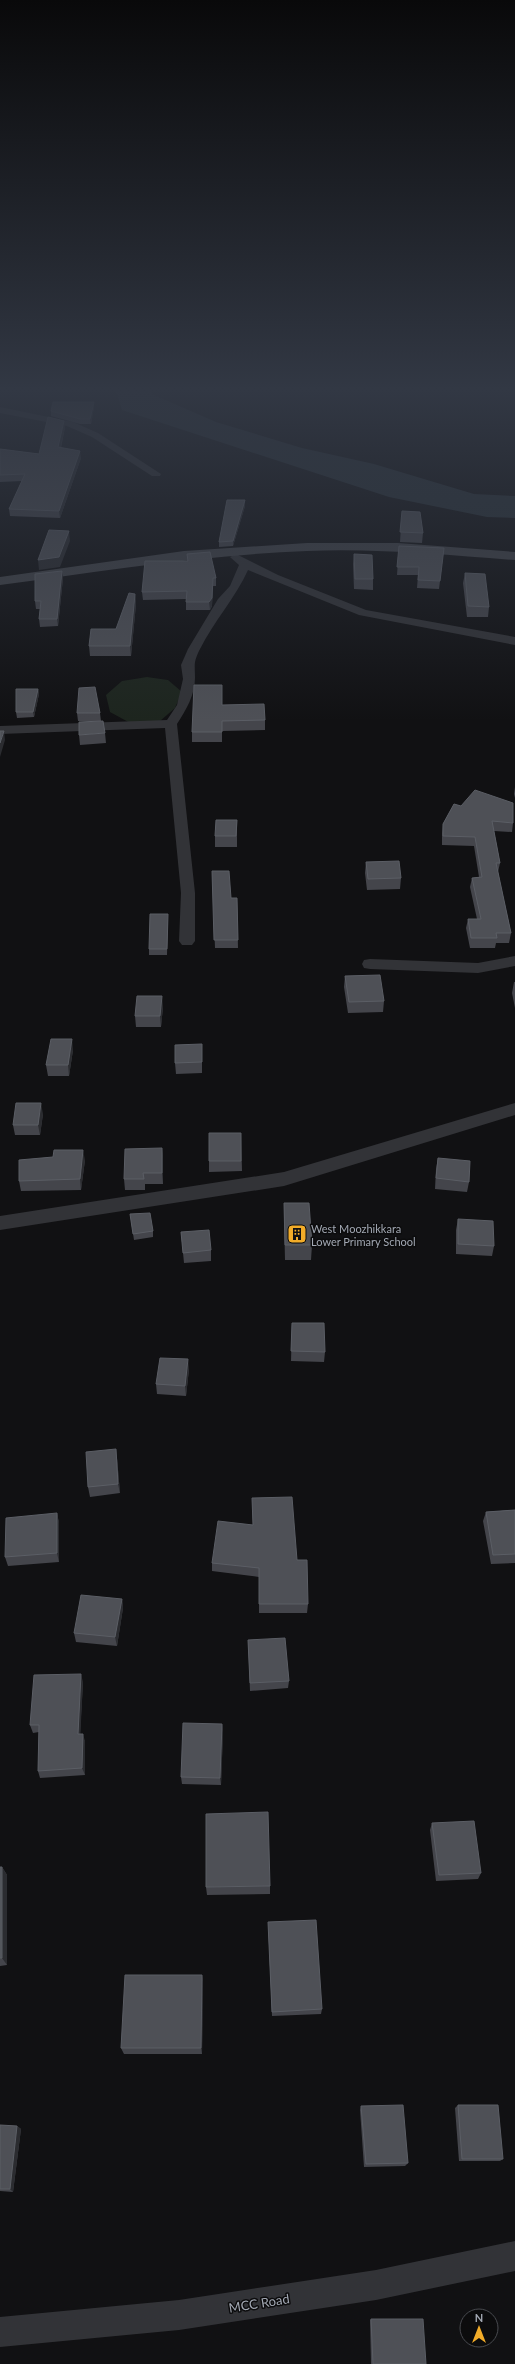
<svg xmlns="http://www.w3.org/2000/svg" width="515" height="2364" font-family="Lato,sans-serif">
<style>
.green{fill:#1d251e}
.water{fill:#293238}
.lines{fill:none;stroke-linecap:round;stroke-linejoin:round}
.minor{fill:#323337;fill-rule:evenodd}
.secondary{fill:#404247;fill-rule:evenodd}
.wall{fill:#44454b}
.shaded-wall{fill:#2b2c30}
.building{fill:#4e5056;stroke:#5b5e65}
.labels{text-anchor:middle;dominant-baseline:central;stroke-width:3;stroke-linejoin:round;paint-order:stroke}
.poi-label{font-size:11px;fill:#a2a8b3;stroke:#0c0c0d;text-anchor:start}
.near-street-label{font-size:13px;fill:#a2a8b3;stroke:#0c0c0d}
</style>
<rect width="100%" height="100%" fill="#111113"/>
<path class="green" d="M147 677 168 680 182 692 175 708 160 721 132 724 110 712 106 695 122 681Z"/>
<path class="water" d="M112 390H151L154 395 216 422 302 448 374 464 474 494 515 496V518L487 517 389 497 122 410 117 394Z"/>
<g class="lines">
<path class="minor" d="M0 407 73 422 98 433 161 474 160 476H152L92 437 67 426 0 413Z
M236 554 278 575 366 610 515 637V645L359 615 248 570C236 597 214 621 200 649 193 663 195 664 195 678 195 695 186 710 177 724L195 893V941L192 945H182L179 941 181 893 165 728 0 734V726L167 720 177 705 183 679 181 665 188 649 218 599 230 586 239 565 230 557Z
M515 956V966L478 973 370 969 364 968 362 964 364 960 370 959 478 963Z
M515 1103V1115L284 1186 0 1230V1216L284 1172Z
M515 2241V2271L376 2300 179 2330 0 2347V2317L179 2300 376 2270Z"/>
<path class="secondary" d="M307 543H398L515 552V560C446 555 376 548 307 551 203 555 102 571 0 585V577L184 551Z"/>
</g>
<path class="wall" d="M94 402V407L91 424H80L51 416V411Z
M64 421 65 427 61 448 81 458 60 518 10 516 9 509 22 481 0 482V449L39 454Z
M245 500V506L233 546 219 547V542Z
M402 511 423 533 422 543 400 542Z
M399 546 444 548 439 589 417 588 418 575H397Z
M187 554 216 578V586H213L212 606 210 610H186V599L143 600 142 592 187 561Z
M354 554 373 579V590L354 589 353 564Z
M62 571 63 578 58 626 40 627 39 619 40 609H36L35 601Z
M465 573 489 607 488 617H467L463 583Z
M135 594 136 604 131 656H90L89 646 116 629Z
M38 689 39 694 34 717 17 718 16 712Z
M222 705 265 720V730L222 731V742H192V732Z
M77 713H100L101 721H78Z
M105 733 106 743 80 745 79 735Z
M515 787V798L514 794Z
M454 804 513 823 512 832 494 831 500 863 498 872 511 933 509 943H496L495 948H470L466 928 468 919H477L470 887 472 878 479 877 474 846 442 845V833L443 824Z
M237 820V847H215V836Z
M366 862 401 878 400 889 367 890 365 873Z
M212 871 231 898H237L238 948H215Z
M168 919 167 955H149V949Z
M345 976 384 1001 383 1012 348 1013 344 987Z
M514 982H515V1008L512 993Z
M163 1007 161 1027H136L135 1016Z
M202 1044V1073L176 1074 175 1063Z
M73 1050 69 1076H48L46 1065Z
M43 1114 40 1135H15L13 1125Z
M241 1133 242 1171 209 1172V1161Z
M162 1148 163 1159V1184H145V1190H125L124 1179Z
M438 1158 469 1182 467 1192 435 1189 436 1169Z
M85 1160 81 1190 21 1191 19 1181Z
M284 1203 312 1245 311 1260H285L284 1218Z
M130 1214 153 1231V1237L134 1240Z
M458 1219 494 1246 492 1256 456 1254V1230Z
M181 1232 211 1250V1261L184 1263Z
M292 1323 325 1352 324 1362 291 1361Z
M189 1369 186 1396 157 1394 156 1384Z
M117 1458 120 1493 90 1497 88 1487Z
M252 1498 297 1560 308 1604 307 1613H259V1577L212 1571V1563L253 1525Z
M515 1510V1563L491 1564 483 1521 486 1512Z
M57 1513 59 1523V1562L8 1566 5 1557Z
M122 1599 123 1608 117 1646 76 1642 74 1633Z
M248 1640 289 1681 288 1688 250 1691Z
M83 1682 80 1734 85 1741V1775L40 1778 38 1771 39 1732 33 1733 30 1725Z
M222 1724 223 1732 221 1785 182 1784 181 1777Z
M432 1823 481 1873 478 1879 436 1881 430 1830Z
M0 1867H2L7 1875V1965L0 1966Z
M270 1886V1894L207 1895 206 1887Z
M268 1922 322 2009 321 2014 272 2016Z
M202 1975 203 1982 202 2054H124L121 2048Z
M458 2105 503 2159 500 2161H459L455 2108Z
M361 2106 408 2163 405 2166 364 2167 360 2110Z
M0 2125 17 2126 21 2129 13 2192 0 2191Z
M371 2319 426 2364H371L370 2320Z"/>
<path class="shaded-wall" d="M94 402V407L91 424 90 419Z
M64 421 65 427 59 454 58 447Z
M80 451 81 458 60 518 59 511Z
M245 500V506L233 546V541Z
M69 531 70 541 60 567 39 570 38 560Z
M62 571 63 578 58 626 57 619Z
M213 578 212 606 210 610 209 602Z
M135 594 136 604 131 656 130 646Z
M38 689 39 694 34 717 33 712Z
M4 731 5 740 0 757V743Z
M162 996 163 1007 161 1027 160 1016Z
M72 1039 73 1050 69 1076 68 1065Z
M41 1103 43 1114 40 1135 38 1125Z
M162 1148 163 1159V1184L162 1173Z
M83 1150 85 1160 81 1190 80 1179Z
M188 1359 189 1369 186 1396 185 1386Z
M116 1449 117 1458 120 1493 118 1484Z
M57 1513 59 1523V1562L57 1553Z
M122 1599 123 1608 117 1646 115 1637Z
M81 1674 83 1682 80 1742 78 1734Z
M222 1724 223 1732 221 1785 220 1778Z
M83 1734 85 1741V1775L82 1768Z
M2 1867 7 1875V1965L2 1958Z
M202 1975 203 1982 202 2054 201 2048Z
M17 2126 21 2129 13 2192 10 2189Z"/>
<path class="building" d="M53 402H94L90 419H80L51 411Z
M48 417 64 421 58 447 80 451 59 511 9 509 25 474 0 475V449L39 454Z
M227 500H245L233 541 219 542Z
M402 511 420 512 423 533 400 532Z
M49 530 69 531 59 557 38 560Z
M399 546 444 548 440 581 418 580 419 567H397Z
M210 552 216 578H213L212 598 209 602H186L187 591 142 592 145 561H188L187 554Z
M354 554 372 555 373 579H355Z
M62 571 57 619H39L41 601H35V574Z
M465 573 485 574 489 607 468 606Z
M129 593 135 594 130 646H89L91 629H116Z
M194 685H222V705L264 704 265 720 222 721V732H192Z
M95 687 100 713H77L79 688Z
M16 689H38L33 712H16Z
M103 721 105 733 79 735V722Z
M0 731H4L0 743Z
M475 790 513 803V823L492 821 500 863H496L511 933H496L497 938H471L468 919H481L472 878 482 877 475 837 443 836V824L454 804 461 806Z
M216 820H237L236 836H215Z
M399 861 401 878 368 879 366 862Z
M212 871H229L231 898H237L238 940H214Z
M150 914H168L167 949H149Z
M380 975 384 1001 349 1002 345 976Z
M137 996H162L160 1016H135Z
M51 1039H72L68 1065H46Z
M202 1044V1062L175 1063V1045Z
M16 1103H41L38 1125H13Z
M209 1133H241V1161H209Z
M162 1148V1173H143L144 1179H124L125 1149Z
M54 1150H83L80 1179 19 1181V1160L53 1157Z
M438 1158 470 1161 469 1182 436 1178Z
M284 1203H309L312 1245H285Z
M150 1213 153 1231 133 1234 130 1214Z
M458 1219 493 1221 494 1246 458 1244Z
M209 1230 211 1250 183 1253 181 1232Z
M292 1323H324L325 1352 291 1351Z
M160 1358 188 1359 185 1386 156 1384Z
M116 1449 118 1484 88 1487 86 1452Z
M292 1497 297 1560H307L308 1604H259V1568L212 1563 218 1521 253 1525 252 1498Z
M515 1510V1554L493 1555 486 1512Z
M57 1513V1553L5 1557 6 1518Z
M81 1595 122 1599 115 1637 74 1633Z
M285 1638 289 1681 250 1683 248 1640Z
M81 1674 78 1734H83L82 1768 38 1771 39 1725H30L34 1675Z
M183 1723 222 1724 220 1778 181 1777Z
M268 1812 270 1886 206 1887V1814Z
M474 1821 481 1873 439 1875 432 1823Z
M0 1867H2V1958H0Z
M316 1920 322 2009 272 2012 268 1922Z
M125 1975H202L201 2048H121Z
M403 2105 408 2163 366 2164 361 2106Z
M458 2105H498L503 2159H462Z
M0 2125 17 2126 10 2189H0Z
M371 2319H423L426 2364H373Z"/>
<linearGradient id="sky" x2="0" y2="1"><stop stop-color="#09090a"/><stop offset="0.54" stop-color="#323844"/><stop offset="1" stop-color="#323844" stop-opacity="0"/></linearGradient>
<rect width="515" height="721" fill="url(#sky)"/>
<defs>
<symbol id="building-square" viewBox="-11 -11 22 22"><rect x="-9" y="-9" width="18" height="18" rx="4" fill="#f2ac29" stroke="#0c0c0d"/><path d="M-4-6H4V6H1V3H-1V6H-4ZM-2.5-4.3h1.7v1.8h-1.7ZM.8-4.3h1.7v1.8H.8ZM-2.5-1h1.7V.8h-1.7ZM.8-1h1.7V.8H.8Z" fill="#111"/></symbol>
</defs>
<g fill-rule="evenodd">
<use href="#building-square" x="286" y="1223" width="22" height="22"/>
</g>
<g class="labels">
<g class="poi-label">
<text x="311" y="1228">West Moozhikkara<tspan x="311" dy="13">Lower Primary School</tspan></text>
</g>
<g class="near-street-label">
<text transform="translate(259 2303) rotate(-9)">MCC Road</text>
</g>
</g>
<g transform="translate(479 2328)"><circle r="19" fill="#0c0c0d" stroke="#484a4f"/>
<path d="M0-3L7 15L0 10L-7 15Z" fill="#f2ac29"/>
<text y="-6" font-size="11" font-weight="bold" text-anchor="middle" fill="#a2a8b3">N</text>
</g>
</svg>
